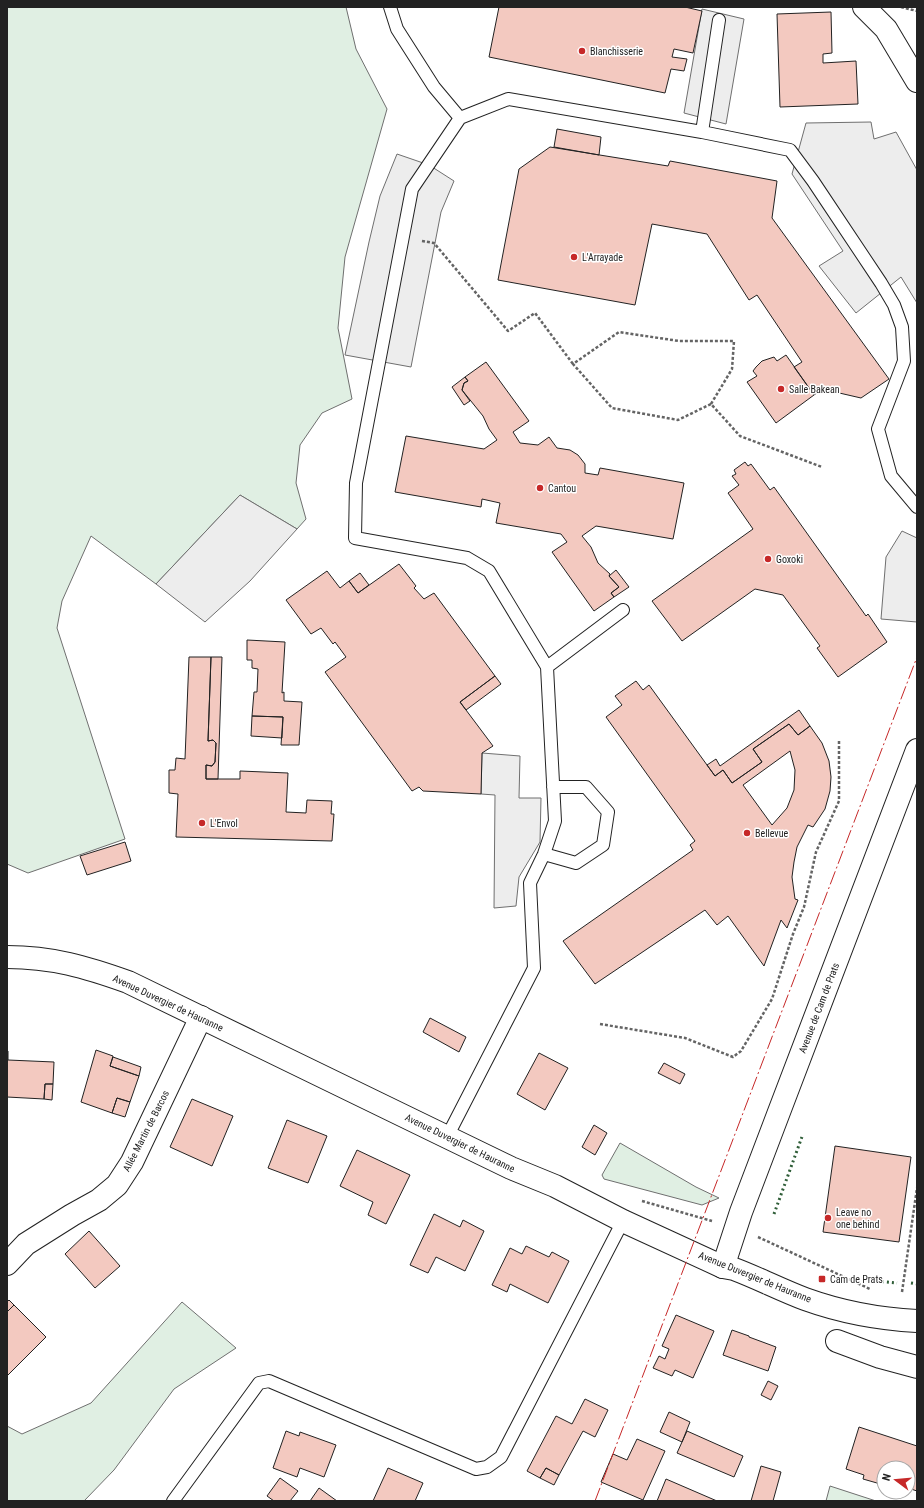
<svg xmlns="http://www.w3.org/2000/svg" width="924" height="1508" font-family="'Roboto Condensed',sans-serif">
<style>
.green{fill:#e0efe3;stroke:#6f6f6f}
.parking{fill:#ededed;stroke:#6f6f6f}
.building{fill:#f3c9c0;stroke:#222;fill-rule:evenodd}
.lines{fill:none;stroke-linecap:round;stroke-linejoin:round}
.lane-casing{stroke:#222;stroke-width:14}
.street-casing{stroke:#222;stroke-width:24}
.secondary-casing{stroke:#222;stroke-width:24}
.path{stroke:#646464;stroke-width:2.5;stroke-dasharray:3 2;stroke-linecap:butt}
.lane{stroke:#fff;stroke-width:12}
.street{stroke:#fff;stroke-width:22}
.secondary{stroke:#fff;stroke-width:22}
.hedge{stroke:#2f5e38;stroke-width:3;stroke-dasharray:2 3;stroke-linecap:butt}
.power{stroke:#c62828;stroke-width:1;stroke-dasharray:14 3 2 3;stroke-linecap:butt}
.poi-dot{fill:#c62828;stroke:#fff;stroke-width:1.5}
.labels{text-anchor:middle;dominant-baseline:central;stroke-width:3;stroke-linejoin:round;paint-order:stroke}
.poi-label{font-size:10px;fill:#222;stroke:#fff;text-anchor:start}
.street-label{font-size:10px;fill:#222;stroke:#fff}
</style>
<rect width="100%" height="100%" fill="#fff"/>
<path class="green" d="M7 7H346L356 49 387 109 345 257 338 328 352 399 322 413 300 445 296 483 306 519 297 529 240 495 156 584 91 536 62 601 57 628 125 839 28 873 7 864Z
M620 1143 696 1187 719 1198 702 1205 604 1179 602 1175Z
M182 1302 236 1348 174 1389 114 1470 84 1501H7V1426L22 1434 91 1403Z
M830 1486 876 1501H826Z"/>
<path class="parking" d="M702 9 744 19 726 124 684 113Z
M871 122 874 139 896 132 917 170V303L901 277 856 313 819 266 843 251 792 174 806 123Z
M397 154 429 165 454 181 441 212 411 367 345 355 369 242 380 196Z
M240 495 297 529 250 581 205 622 156 584Z
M902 531 917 538V622L881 619 886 557Z
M482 753 520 756 519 798H541L540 842 519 877 516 906 494 908 495 795 481 794Z"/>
<path class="building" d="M499 7H685L702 11 693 53 674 49 672 57 687 59 684 71 671 69 665 93 489 57Z
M831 12 832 53 823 54V63L856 61 858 104 780 107 777 14Z
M557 129 601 137 599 155 554 147Z
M550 147 668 166 670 161 777 181 772 218 889 379 861 398 822 389 814 395 794 367 802 362 757 295 749 300 707 234 652 224 635 305 498 280 519 169Z
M786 355 814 395 776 423 747 382 757 376 753 371 756 367 762 361 774 357 777 361Z
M486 362 529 421 513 432 520 443 538 445 549 437 557 448 570 450 578 455 585 464V473L598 475 600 468 684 483 673 539 596 526 582 536 591 547 598 563 610 574 609 576 619 587 611 593 614 597 594 611 552 552 567 542 561 534 496 523 500 503 482 499 481 507 395 492 406 436 484 449 497 440 489 429 483 416 462 390 464 383 468 381 465 377Z
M465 377 468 381 464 383 462 390 470 401 464 405 452 387Z
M745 462 748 466 751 464 770 490 774 487 866 616 868 614 887 642 838 677 817 648 820 646 783 595 755 589 682 641 652 601 753 529 728 493 739 485 732 476 736 474 734 470Z
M399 564 416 586 414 588 424 599 434 593 495 676 460 702 493 746 482 753 481 794 423 791 419 787 412 791 325 672 346 657 335 642 333 644 321 628 311 634 286 600 327 571 340 588 349 581 358 593Z
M616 570 629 587 614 597 611 593 619 587 609 576Z
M360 573 369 585 358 593 349 581Z
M247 640 285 642 282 693 284 692V701L302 702 299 745H281L283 717 252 716 254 692H257L258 669 252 668V660H247Z
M189 657H211L208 741 213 740 216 743 215 762 212 766 206 765V779H240V771L288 773 286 812 306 813 307 800 332 801 331 814H334L332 841 176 837 178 794 169 793V770H175L176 758 185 759Z
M211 657H222L218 779H206V765L212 766 215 762 216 743 213 740 208 741Z
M495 676 501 684 466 710 460 702Z
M636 681 643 690 649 685 715 776 723 770 732 783 762 762 753 749 789 724 798 735 810 726 822 743 829 761 831 777 830 791 825 809 813 827 808 825 797 847 794 862 792 877 795 899 798 900 787 928 781 920 764 966 728 916 717 925 705 910 595 984 563 941 693 850 690 845 695 841 606 717 622 705 615 696ZM790 751 795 770 794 790 787 808 772 825 743 785Z
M799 710 810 726 798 735 789 724 753 749 762 762 732 783 723 770 715 776 707 765 716 759 720 766Z
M252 716 283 717 282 738 251 736Z
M125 842 131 861 87 875 80 856Z
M430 1018 466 1037 459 1052 423 1032Z
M96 1050 113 1056 110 1066 139 1076 130 1102 117 1098 112 1113 81 1102Z
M7 1051H8V1060L54 1062 53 1084H45L44 1099 7 1097Z
M539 1053 568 1068 545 1110 517 1094Z
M113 1057 141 1067 139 1076 110 1066Z
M664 1063 685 1074 680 1084 658 1073Z
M45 1084H53L52 1100 44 1099Z
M117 1098 130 1102 125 1117 112 1113Z
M192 1099 233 1116 212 1166 170 1147Z
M287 1120 327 1136 308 1183 268 1168Z
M594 1125 607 1133 595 1155 582 1147Z
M835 1146 911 1157 899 1242 823 1232Z
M357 1150 410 1175 386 1224 368 1215 373 1202 340 1186Z
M434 1214 460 1227 463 1220 484 1231 465 1271 436 1257 428 1273 410 1265Z
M89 1231 120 1266 95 1288 65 1254Z
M526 1246 549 1257 552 1252 569 1261 548 1303 510 1284 507 1292 492 1285 510 1248 522 1254Z
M9 1300 14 1305 7 1312V1302Z
M14 1305 46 1337 7 1376V1312Z
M676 1315 714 1331 693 1378 675 1370 672 1376 653 1368 659 1356 665 1359 669 1349 662 1346Z
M732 1330 749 1336V1337L776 1347 768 1371 723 1355Z
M768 1381 778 1386 771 1400 761 1395Z
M585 1399 608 1410 595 1437 583 1431 559 1475 546 1468 540 1478 527 1471 556 1416 572 1424Z
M669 1412 690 1422 682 1442 660 1432Z
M859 1427 917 1446V1491L908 1488V1468H884V1485L863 1479 864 1475 846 1469Z
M286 1431 299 1436 300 1432 336 1445 324 1477 300 1468 297 1477 273 1468Z
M687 1431 743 1456 734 1477 677 1453Z
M637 1439 665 1451 643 1500 601 1482 613 1454 627 1460Z
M761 1466 781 1472 773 1501H751Z
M388 1468 423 1483 415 1501H373Z
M546 1468 559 1475 554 1485 540 1478Z
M280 1478 298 1491 290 1501H274L267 1496Z
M666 1479 717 1501H657Z
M319 1488 337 1501H310Z"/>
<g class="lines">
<defs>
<path id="lane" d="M390 7 397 29 434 87 460 118
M702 132 719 20
M547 667 623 610
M544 854 576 863 603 845 608 812 586 787H553
M447 1137 534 968 530 883 544 854 555 821 547 667 489 571 467 558 355 538 356 483 412 189 460 118 508 99 702 132 790 150 813 181 881 283 894 305 902 327 904 361 878 429 891 476 917 507
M173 1501 259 1383 269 1381 476 1469 487 1467 501 1457 623 1221"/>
<path id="street" d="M864 7 886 29 917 81
M7 1264 26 1244 72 1215 99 1200 117 1185 132 1162 201 1017
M723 1267 741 1212 779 1112 917 750
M837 1341 880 1357 917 1367"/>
<path id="secondary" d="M7 957C52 957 86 967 128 982L447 1137 511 1168 555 1186 623 1221 723 1267 734 1269C758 1278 781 1290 805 1299 841 1312 879 1319 917 1321"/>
</defs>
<use href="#lane" class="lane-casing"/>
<use href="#street" class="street-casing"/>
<use href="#secondary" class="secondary-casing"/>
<path class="path" d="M901 7 917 11
M422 241 434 243 508 331 535 313 573 364
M711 404 732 369 734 341H679L619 332 573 364 612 408 678 420 711 404 740 436 822 467
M600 1024 685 1038 733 1057 741 1051 772 999 793 934 804 907 816 852 839 801V739
M642 1201 712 1221
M758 1237 870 1289
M902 1292 917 1188"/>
<use href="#lane" class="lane"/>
<use href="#street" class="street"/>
<use href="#secondary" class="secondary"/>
<path class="hedge" d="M774 1214 803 1134
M867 1280 897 1283
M911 1283 917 1284"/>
<path class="power" d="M595 1501 917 657"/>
</g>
<g class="poi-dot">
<circle cx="582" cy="51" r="4"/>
<circle cx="574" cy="257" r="4"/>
<circle cx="781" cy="389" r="4"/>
<circle cx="540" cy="488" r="4"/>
<circle cx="768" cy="559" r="4"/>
<circle cx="202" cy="823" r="4"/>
<circle cx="747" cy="833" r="4"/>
<circle cx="828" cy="1218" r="4"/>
<rect x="818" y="1275" width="8" height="8" rx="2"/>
</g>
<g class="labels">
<g class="poi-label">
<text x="590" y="51">Blanchisserie</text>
<text x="582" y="257">L'Arrayade</text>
<text x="789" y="389">Salle Bakean</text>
<text x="548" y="488">Cantou</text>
<text x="776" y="559">Goxoki</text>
<text x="210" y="823">L'Envol</text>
<text x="755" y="833">Bellevue</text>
<text x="836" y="1212">Leave no<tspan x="836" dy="12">one behind</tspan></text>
<text x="830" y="1279">Cam de Prats</text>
</g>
<g class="street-label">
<text transform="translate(168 1003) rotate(25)">Avenue Duvergier de Hauranne</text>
<text transform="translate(819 1008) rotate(-69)">Avenue de Cam de Prats</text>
<text transform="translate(146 1131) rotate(-63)">Allée Martin de Barcos</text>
<text transform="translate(460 1143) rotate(26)">Avenue Duvergier de Hauranne</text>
<text transform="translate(755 1277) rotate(22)">Avenue Duvergier de Hauranne</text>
</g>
</g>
<rect width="924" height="1508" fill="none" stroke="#222222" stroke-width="16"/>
<g transform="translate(896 1480) rotate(286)"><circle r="19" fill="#ffffff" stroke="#a7a7a7"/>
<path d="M0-3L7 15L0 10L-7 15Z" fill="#c62828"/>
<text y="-6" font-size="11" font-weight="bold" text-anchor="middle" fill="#222222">N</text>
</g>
</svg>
